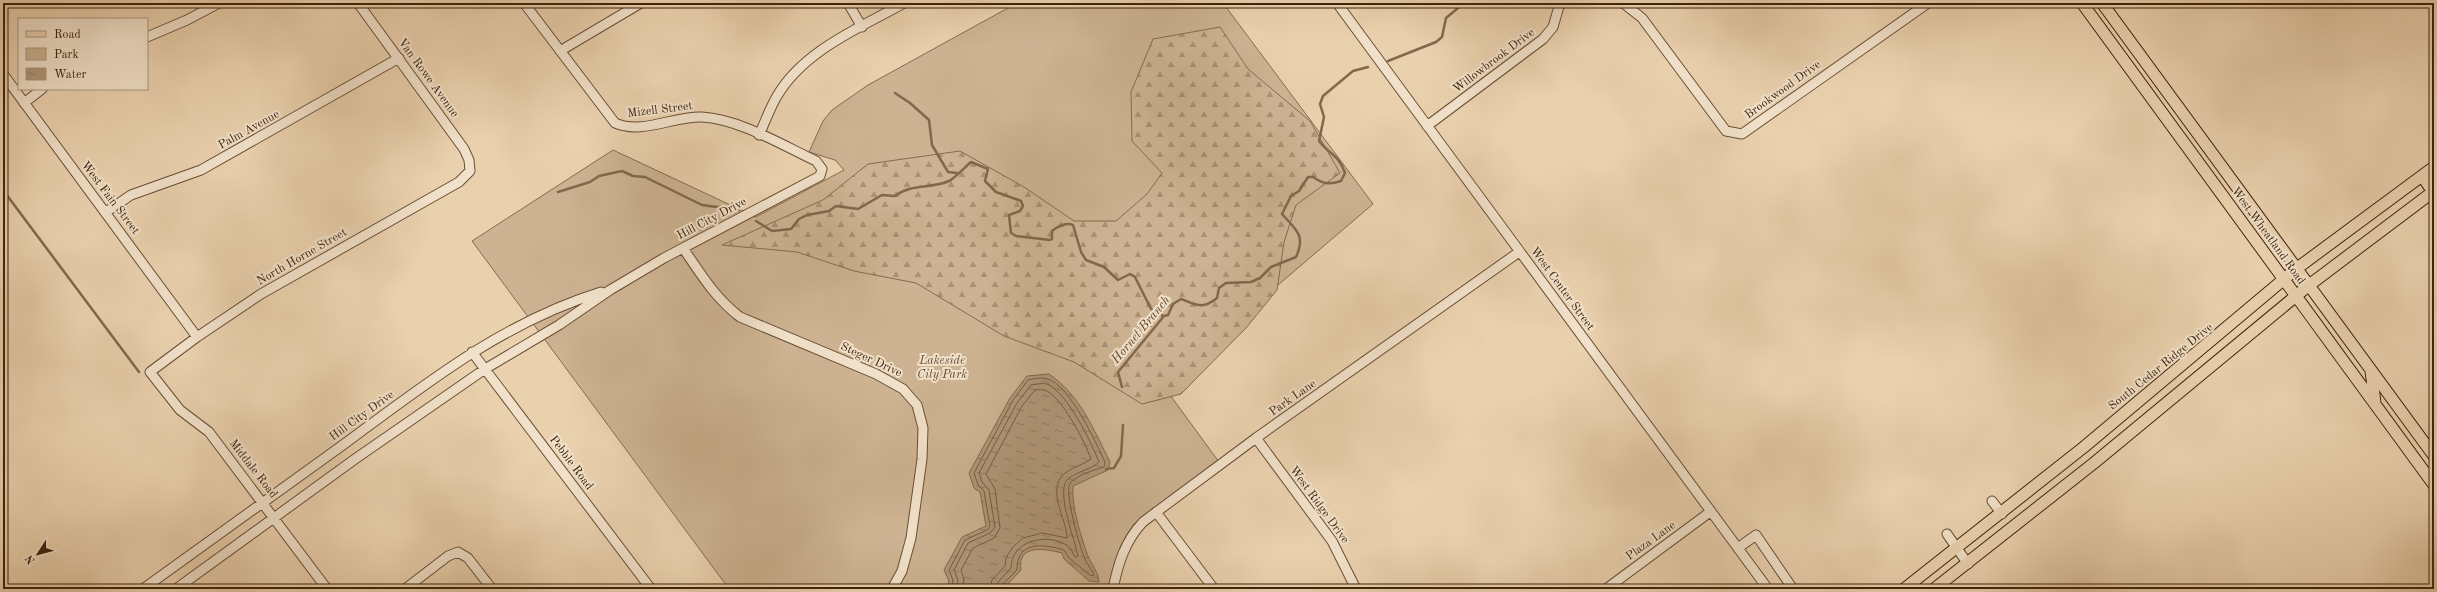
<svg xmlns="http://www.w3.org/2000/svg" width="2437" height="592" font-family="'Old Standard TT',serif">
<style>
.green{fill:#cdb392;stroke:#866b4f}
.forest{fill:url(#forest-firs);stroke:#866b4f}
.water{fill:url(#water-ripples);stroke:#82684c}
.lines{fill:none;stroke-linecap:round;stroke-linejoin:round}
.shore{stroke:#775c42;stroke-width:1}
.stream{stroke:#82684c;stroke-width:2.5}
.minor-casing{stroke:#694e34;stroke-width:11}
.major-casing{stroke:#3e230c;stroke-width:13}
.minor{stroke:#f1e1ca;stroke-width:9}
.major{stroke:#ead1ae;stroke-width:11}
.labels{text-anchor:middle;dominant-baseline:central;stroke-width:4;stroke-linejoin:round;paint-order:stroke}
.street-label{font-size:12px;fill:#3e230c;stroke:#f1e1ca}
.park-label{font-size:12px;font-style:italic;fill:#62472e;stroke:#f1e1ca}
.water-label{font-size:13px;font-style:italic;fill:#60462c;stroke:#f1e1ca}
</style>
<defs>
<pattern id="forest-firs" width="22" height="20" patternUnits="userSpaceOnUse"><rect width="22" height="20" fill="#cdb392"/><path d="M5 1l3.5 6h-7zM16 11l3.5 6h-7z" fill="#a89176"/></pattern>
<pattern id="water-ripples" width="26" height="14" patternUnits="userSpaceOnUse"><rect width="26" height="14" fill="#b09677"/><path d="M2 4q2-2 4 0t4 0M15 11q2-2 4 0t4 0" fill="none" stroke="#917a60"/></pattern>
</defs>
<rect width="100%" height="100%" fill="#ead1ae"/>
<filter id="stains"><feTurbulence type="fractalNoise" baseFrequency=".005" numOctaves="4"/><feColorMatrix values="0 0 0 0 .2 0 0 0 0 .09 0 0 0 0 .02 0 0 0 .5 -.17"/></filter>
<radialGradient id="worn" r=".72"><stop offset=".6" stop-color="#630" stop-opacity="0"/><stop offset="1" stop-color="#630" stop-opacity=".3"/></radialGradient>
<path class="green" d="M1017 3H1223L1373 204 1162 384 1219 462 1134 524C1118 545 1114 564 1108 589H729L472 241 613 150 756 217 844 170 835 160 809 152 823 121 832 110 868 85Z"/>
<path class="forest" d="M1220 27 1248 69 1310 121 1340 173 1296 205 1284 242 1277 290 1246 328 1181 394 1142 404 1074 362 1004 336 916 283 854 271 797 252 722 245 823 200 868 164 960 151 1024 187 1074 221H1116L1147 194 1162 173 1132 141 1131 92 1153 39Z"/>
<path class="water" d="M1049 374C1080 395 1094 430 1110 462L1108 470 1073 486C1071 504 1081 538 1088 556 1092 566 1098 571 1099 582L1089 581 1064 559 1062 553C1046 549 1017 543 1021 570L1003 589H947L949 581 944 570 962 537 986 526 980 492 974 488 969 473 1010 398 1027 376Z"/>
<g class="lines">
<path class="shore" d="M951 589 953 580 949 570 965 540 987 530 990 526 984 491 978 485 974 473 1013 400 1028 380C1033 379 1042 377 1047 379 1069 383 1096 443 1105 462L1104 467C1094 470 1077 475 1070 483 1064 491 1080 549 1085 559 1087 565 1092 569 1094 575L1091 576 1069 558 1064 550C1044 544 1017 540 1017 570L1002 585 1001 589
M956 589 958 580 954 570 968 543 990 533 995 527 989 490 982 482 979 473 1017 403 1031 385C1036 384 1043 383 1047 384 1067 392 1091 442 1099 462 1094 468 1077 472 1069 478 1054 488 1075 540 1078 556L1075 557C1072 553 1072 549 1068 546 1048 532 1011 540 1011 568L998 582 996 589
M963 589 964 580 961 570 973 548 994 538 1000 528 995 489 986 474 1022 406 1035 390C1037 390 1041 389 1044 390 1060 393 1086 444 1091 459 1083 465 1072 467 1064 474 1046 490 1067 520 1067 538L1042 533 1023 538 1012 548 1006 558 1005 566 992 580 990 589"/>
<path class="stream" d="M1388 61 1436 42 1442 37 1446 18 1464 3
M895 93 910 103 929 120 932 145 948 172 957 173
M3 190 139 372
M558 192 590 182 599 176 622 171 633 176 645 177 702 205 739 210
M756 221 772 231 791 229 799 219 807 215 829 211 836 206 858 209 882 195 895 196C912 183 931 189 949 181 954 179 965 167 971 162L988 169 985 181 996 192 1021 201 1023 206 1020 211 1009 215 1011 233 1016 236 1050 240 1052 239V231C1058 226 1067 222 1073 225L1081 252 1086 260 1104 267 1118 280 1130 274 1135 277 1151 309 1164 316
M1122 387 1118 372 1164 316 1168 315 1173 304 1181 299C1197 305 1202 310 1217 298L1219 288 1226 283 1251 282 1260 278 1271 267 1296 257C1306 235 1296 230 1282 214L1291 196 1299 191 1308 177H1313C1323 184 1329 185 1341 181L1345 173C1339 155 1329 154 1319 141L1324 117 1320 104 1323 96 1353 71 1368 67
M1106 469 1114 468 1121 456 1123 425"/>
<defs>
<path id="minor" d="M848 3 862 27
M1337 3 1768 589
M1623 3 1642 18 1726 131 1742 134 1928 3
M147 37 187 20 219 3
M560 51 641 3
M3 74 197 337
M24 103 42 89
M1427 126 1543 39 1553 27 1560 3
M759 135C765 122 770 108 777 96 804 50 860 28 904 3
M106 212 131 195 201 170 399 58
M683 248C700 273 715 298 740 317L876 374 903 389 917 405 923 428 922 459 911 538 902 571 892 589
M472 352 651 589
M1256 438 1332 541 1356 589
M1992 501 2002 514
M1156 512 1214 589
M1947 534 1968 564
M1738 548 1756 535 1793 589
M143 589C211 540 279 491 347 442 428 382 504 322 601 292
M176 589 355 459 485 369 559 325 610 290 664 258 820 176 822 169 816 161C782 145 739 119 702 117 673 116 642 135 615 123L524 3
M327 589 209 432 180 410 150 372 197 337 261 294 459 182 470 171 469 160 464 149 358 3
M405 589 448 556 458 552 468 558 492 589
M1113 589C1118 564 1125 541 1143 522L1256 438 1519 252
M1606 589 1710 512"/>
<path id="major" d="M2082 3 2434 485
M2102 3 2434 456
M2422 176 2433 192
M2371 371 2375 403
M1904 589 2084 447 2296 269 2434 167
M1934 589 2094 463 2308 286 2434 191"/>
</defs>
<use href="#minor" class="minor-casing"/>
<use href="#major" class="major-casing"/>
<use href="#minor" class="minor"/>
<use href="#major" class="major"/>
</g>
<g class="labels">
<g class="street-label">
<text transform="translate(1494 61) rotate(-37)">Willowbrook Drive</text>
<text transform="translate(428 78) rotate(54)">Van Rowe Avenue</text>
<text transform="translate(1783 90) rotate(-36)">Brookwood Drive</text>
<text transform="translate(660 110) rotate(-7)">Mizell Street</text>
<text transform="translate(249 130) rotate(-29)">Palm Avenue</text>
<text transform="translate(110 198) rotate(53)">West Fain Street</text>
<text transform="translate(712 219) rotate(-28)">Hill City Drive</text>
<text transform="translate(2268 236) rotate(54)">West Wheatland Road</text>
<text transform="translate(302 257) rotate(-30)">North Horne Street</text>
<text transform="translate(1562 289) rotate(54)">West Center Street</text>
<text transform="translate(871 360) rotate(25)">Steger Drive</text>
<text transform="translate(2161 367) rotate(-39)">South Cedar Ridge Drive</text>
<text transform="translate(1293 398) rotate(-35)">Park Lane</text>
<text transform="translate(362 416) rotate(-36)">Hill City Drive</text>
<text transform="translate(571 463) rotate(53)">Pebble Road</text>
<text transform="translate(253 469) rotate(52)">Middale Road</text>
<text transform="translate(1319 505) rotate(54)">West Ridge Drive</text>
<text transform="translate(1651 541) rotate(-36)">Plaza Lane</text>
</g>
<g class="park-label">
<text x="942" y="361">Lakeside<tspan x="942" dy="14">City Park</tspan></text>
</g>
<g class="water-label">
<text transform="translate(1141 330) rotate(-50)">Hornet Branch</text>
</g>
</g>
<rect width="2437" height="592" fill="none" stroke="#ead1ae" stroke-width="16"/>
<rect x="4" y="4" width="2429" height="584" fill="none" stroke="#3e230c" stroke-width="2"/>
<rect x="8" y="8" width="2421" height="576" fill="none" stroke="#3e230c"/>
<rect x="18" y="18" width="130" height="72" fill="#f1e1ca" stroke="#a9957e"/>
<rect x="26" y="31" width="20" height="6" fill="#ead1ae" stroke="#a9957e"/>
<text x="54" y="38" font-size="12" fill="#3e230c">Road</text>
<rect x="26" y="48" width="20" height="12" fill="#cdb392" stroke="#a9957e"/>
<text x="54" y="58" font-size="12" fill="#3e230c">Park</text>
<rect x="26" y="68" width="20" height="12" fill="url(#water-ripples)" stroke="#a9957e"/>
<text x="54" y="78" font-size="12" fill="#3e230c">Water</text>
<g transform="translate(38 554) rotate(234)" stroke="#f1e1ca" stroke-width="3" paint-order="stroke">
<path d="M0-3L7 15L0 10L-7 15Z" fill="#3e230c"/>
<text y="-6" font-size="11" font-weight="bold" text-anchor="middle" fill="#3e230c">N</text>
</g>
<rect width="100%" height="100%" filter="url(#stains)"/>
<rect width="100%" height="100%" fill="url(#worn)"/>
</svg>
